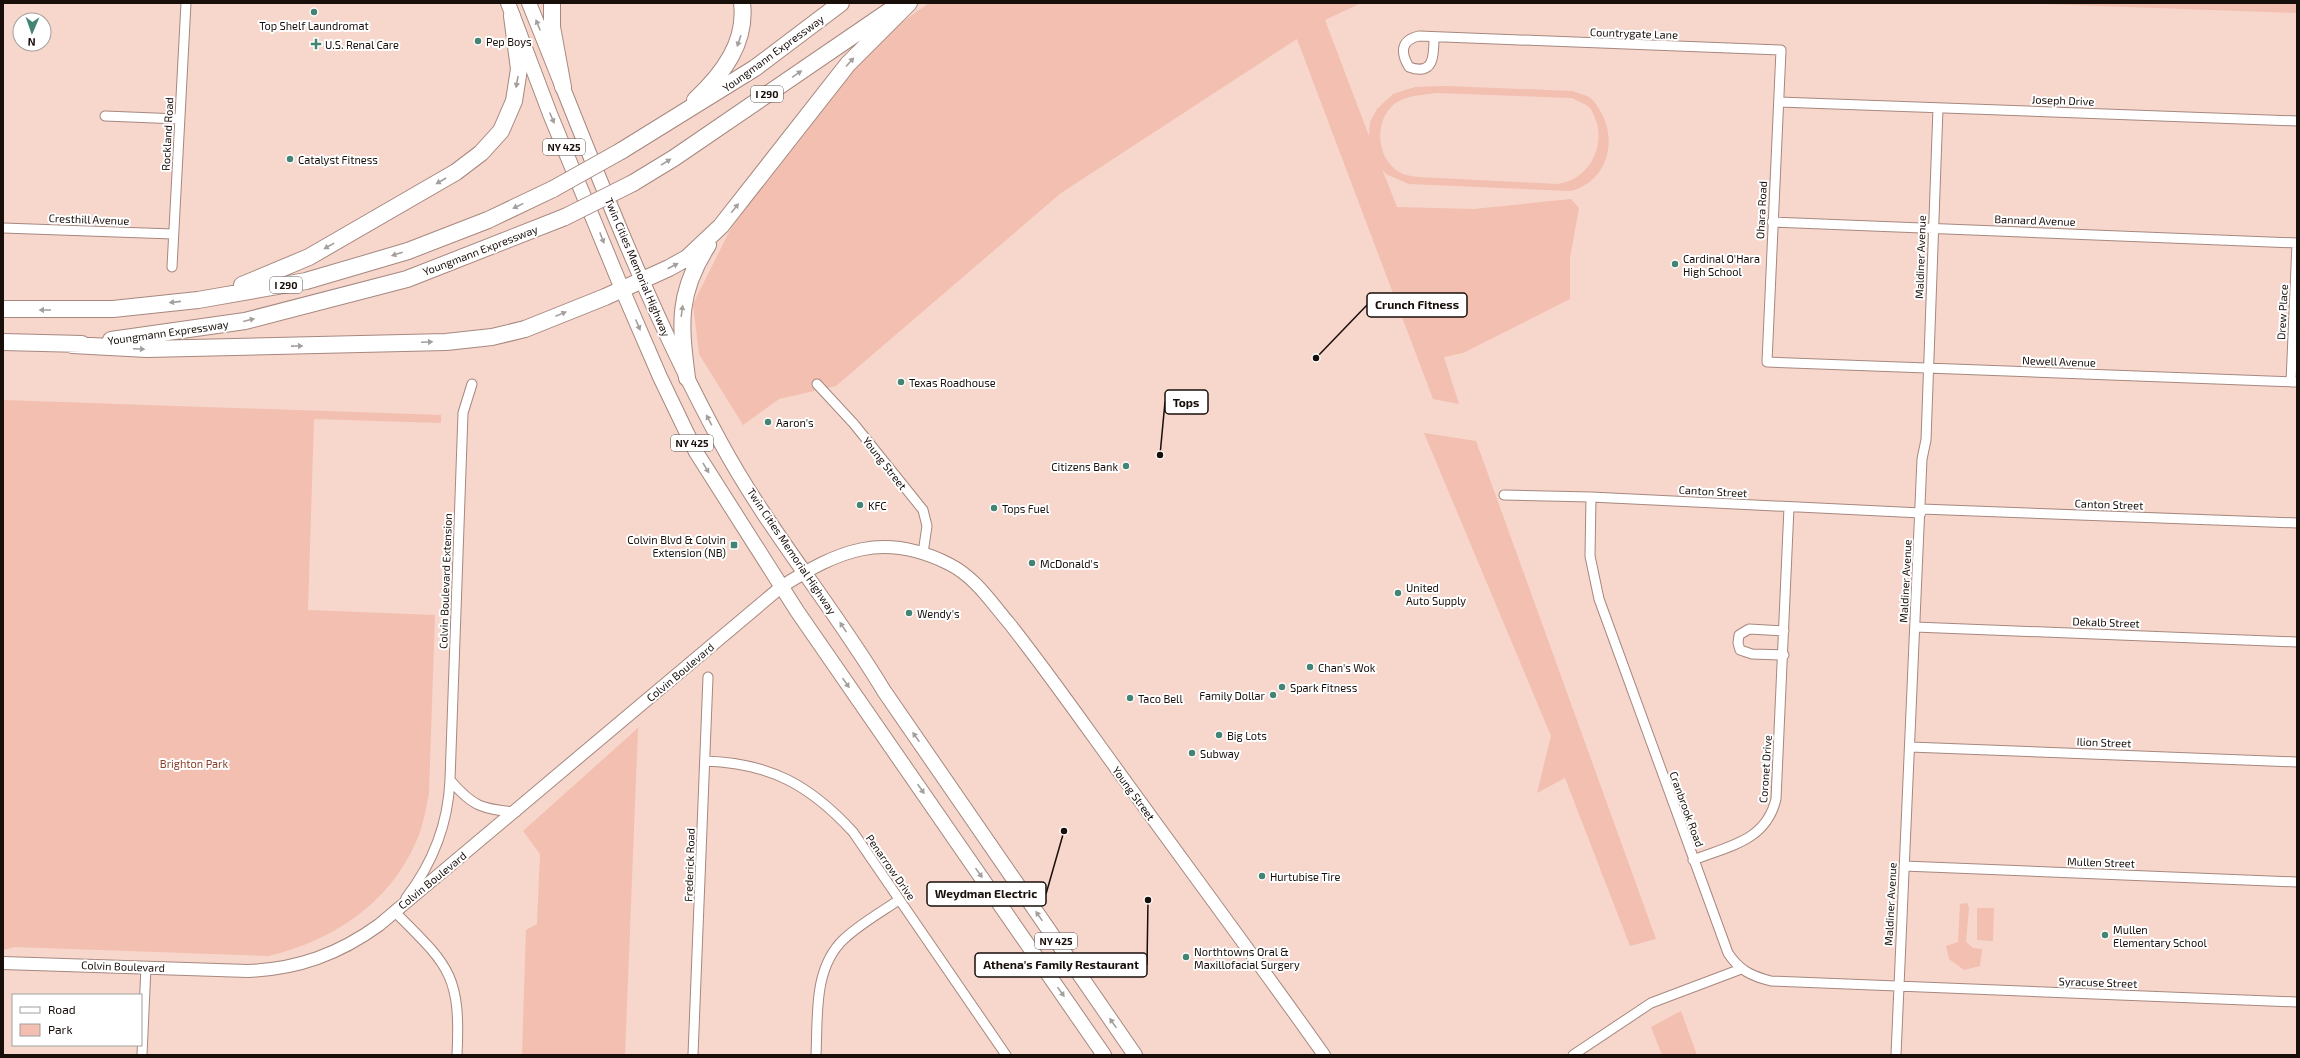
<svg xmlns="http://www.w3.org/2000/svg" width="2300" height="1058" font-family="'Exo 2',sans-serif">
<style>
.green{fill:#f2bfb0;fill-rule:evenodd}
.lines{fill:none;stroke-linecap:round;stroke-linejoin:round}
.street-casing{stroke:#a6887f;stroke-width:11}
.secondary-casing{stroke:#a6887f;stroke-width:14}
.primary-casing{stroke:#a6887f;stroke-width:16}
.highway-casing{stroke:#a6887f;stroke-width:18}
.street{stroke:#fff;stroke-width:9}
.secondary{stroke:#fff;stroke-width:12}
.primary{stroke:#fff;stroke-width:14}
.highway{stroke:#fff;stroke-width:16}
.highway-bridge-casing{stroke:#a6887f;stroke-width:18;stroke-linecap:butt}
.highway-bridge{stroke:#fff;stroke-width:16}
.oneway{fill:#a39f9d}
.poi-dot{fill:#438474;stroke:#fff;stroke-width:1.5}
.labels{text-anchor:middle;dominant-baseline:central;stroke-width:4;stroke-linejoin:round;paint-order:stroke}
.shield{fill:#fff;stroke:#5d5654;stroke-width:1}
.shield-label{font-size:10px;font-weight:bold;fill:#180e0a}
.poi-label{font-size:11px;fill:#180e0a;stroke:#fff;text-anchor:start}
.street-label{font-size:11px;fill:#180e0a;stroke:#fff}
.park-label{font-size:11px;fill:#873e28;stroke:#fff}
.leader{fill:none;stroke:#180e0a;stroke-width:1.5}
.callout-dot{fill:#180e0a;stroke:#fff;stroke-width:1.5}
.callout{fill:#fff;stroke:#180e0a;stroke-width:1.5}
.callout-label{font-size:12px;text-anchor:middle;font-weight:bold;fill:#180e0a}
</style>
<rect width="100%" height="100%" fill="#f7d6cc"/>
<path class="green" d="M929 3H1361L1325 20 1369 136 1370 122 1377 109 1393 94 1415 87 1446 86 1572 91C1577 93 1583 94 1587 96 1592 98 1597 105 1599 109 1619 140 1607 182 1571 191L1409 184 1386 174 1382 169 1397 207 1474 209 1571 199 1579 208 1570 258V299L1463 353 1444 357 1459 404 1433 399 1297 39 1061 193 836 386 779 399 743 425 699 354 693 304 730 230 766 180 864 55 887 33ZM1436 93 1572 98C1577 101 1584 103 1589 107 1593 111 1595 118 1597 123 1604 152 1586 181 1557 184L1419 177C1413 176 1406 176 1401 173 1375 160 1373 118 1397 102 1409 95 1423 95 1436 93Z
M2021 3H2297V13Z
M3 400 441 415V423L314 419 308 610 435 615 429 792C426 809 423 827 416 842 388 905 333 940 269 956L14 947 3 950Z
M1424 433 1476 441 1656 939 1630 946 1565 778 1537 793 1551 736Z
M638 728 625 1055H522L526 930 537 924 540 854 523 831Z
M1967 903 1969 908 1966 942 1973 948 1982 949 1980 966 1964 970 1949 959 1946 946 1958 942 1960 904Z
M1977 908H1994L1993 941 1977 940Z
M1681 1011 1697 1055H1662L1651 1027Z"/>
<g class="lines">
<defs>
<path id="street" d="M1434 37C1434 56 1434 76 1409 67 1400 52 1401 40 1419 36L1781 50 1767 362 2297 382
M1779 102 2297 121
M105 116 179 119
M1772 222 2297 243
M3 228 173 234
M172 267 186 3
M2291 382 2297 243
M817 384 854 424 923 510 927 526 923 553
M1504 495 1591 497 1921 513
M1591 497 1590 556 1599 599 1728 953C1739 970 1751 976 1771 981L2297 1002
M1921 509 2297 523
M1915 627 2297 642
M1784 655 1752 654 1740 650 1738 643 1739 635 1749 629 1784 631
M1910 747 2297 762
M705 761C770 763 810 785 853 832L1006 1055
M450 780C473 807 482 809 516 812
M1693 860C1729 846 1766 841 1776 799L1789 507
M1904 866 2297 882
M406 898C433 863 448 825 450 780L463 413 472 384
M397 908 394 911C449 966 461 974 457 1055
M142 1055 146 967
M693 1055 708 677
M816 1055C818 1016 813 968 844 939 860 924 881 912 899 900
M1573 1055 1651 1003 1741 969
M1896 1055 1922 459 1926 440 1938 108"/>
<path id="secondary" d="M3 963 248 971C298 969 339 954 379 925L781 587C839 550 883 531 949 564 975 577 991 602 1009 623 1039 661 1067 700 1095 739 1171 845 1249 949 1324 1055"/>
<path id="primary" d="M508 3 550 114 622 289 660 377 696 452 797 611 1104 1055
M529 3C589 151 644 302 721 443 768 530 833 606 884 691L1135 1055"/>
<path id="highway" d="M552 3V27L563 87
M695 100C723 74 747 42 742 3
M621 151 755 68 841 3
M633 183 674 158 892 9
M242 285 309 257 456 172 481 153 501 131 514 101 519 69 512 16
M3 309H113L198 300 306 281 408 251 488 220 553 189
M111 340 245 321 407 279 565 217
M3 342 82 344
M72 345 147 349 446 342 492 337 525 329 605 297 669 268 687 258 721 226 848 64 909 3
M687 378C680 324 677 293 708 245"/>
</defs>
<use href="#street" class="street-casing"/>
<use href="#secondary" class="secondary-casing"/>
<use href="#primary" class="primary-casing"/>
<use href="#highway" class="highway-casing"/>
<use href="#street" class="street"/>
<use href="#secondary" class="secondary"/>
<use href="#primary" class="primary"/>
<use href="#highway" class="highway"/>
<defs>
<path id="highway-bridge" d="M553 189 621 151
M565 217 633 183"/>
</defs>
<use href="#highway-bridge" class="highway-bridge-casing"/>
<use href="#highway-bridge" class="highway-bridge"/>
</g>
<defs><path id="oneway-solid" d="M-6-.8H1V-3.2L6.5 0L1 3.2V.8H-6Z"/></defs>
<g class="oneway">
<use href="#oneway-solid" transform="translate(538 25) rotate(-112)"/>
<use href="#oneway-solid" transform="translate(739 41) rotate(109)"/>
<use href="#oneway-solid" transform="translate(850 62) rotate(-48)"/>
<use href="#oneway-solid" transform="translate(797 74) rotate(-34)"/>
<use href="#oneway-solid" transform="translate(517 82) rotate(100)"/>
<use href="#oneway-solid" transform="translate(552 118) rotate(67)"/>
<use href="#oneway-solid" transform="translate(666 162) rotate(-32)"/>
<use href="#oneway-solid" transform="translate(441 181) rotate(150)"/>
<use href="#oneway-solid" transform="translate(518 206) rotate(154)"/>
<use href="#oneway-solid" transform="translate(735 208) rotate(-52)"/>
<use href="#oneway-solid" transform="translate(602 238) rotate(69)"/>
<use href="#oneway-solid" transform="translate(329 246) rotate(151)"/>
<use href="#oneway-solid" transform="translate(397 254) rotate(163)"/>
<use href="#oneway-solid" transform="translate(673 266) rotate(-27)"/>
<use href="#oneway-solid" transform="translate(175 302) rotate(174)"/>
<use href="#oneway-solid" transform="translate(45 310) rotate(-180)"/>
<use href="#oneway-solid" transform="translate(682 311) rotate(-82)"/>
<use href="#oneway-solid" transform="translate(561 314) rotate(-22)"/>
<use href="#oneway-solid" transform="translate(249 320) rotate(-14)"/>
<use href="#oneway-solid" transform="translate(638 325) rotate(67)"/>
<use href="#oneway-solid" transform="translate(427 342) rotate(-2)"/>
<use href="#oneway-solid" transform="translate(297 346) rotate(-1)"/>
<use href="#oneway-solid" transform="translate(139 349) rotate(3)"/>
<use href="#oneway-solid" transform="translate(709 420) rotate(-118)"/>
<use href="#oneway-solid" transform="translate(706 468) rotate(59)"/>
<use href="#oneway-solid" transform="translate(843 627) rotate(-124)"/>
<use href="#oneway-solid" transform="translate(846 683) rotate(55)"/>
<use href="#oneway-solid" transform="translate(916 737) rotate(-125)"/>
<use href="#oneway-solid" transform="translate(921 789) rotate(55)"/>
<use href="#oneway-solid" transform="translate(979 873) rotate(55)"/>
<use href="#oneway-solid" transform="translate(1039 916) rotate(-125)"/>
<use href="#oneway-solid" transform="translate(1061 992) rotate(55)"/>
<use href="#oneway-solid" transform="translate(1113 1023) rotate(-125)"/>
</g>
<g class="poi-dot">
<circle cx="314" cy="12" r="4"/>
<circle cx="478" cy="41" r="4"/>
<path d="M314 38h4v4h4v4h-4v4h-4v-4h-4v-4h4z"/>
<circle cx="290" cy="159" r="4"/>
<circle cx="1675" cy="264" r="4"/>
<circle cx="901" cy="382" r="4"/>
<circle cx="768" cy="422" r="4"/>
<circle cx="1126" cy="466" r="4"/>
<circle cx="860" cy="505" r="4"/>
<circle cx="994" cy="508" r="4"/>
<rect x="730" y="541" width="8" height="8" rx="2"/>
<circle cx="1032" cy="563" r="4"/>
<circle cx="1398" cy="593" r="4"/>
<circle cx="909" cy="613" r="4"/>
<circle cx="1310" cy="667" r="4"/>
<circle cx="1282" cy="687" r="4"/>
<circle cx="1273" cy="695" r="4"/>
<circle cx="1130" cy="698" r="4"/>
<circle cx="1219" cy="735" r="4"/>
<circle cx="1192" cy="753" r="4"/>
<circle cx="1262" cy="876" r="4"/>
<circle cx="2105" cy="935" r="4"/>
<circle cx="1186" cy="957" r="4"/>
</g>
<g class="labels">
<g class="shield">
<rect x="751" y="86" width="32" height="16" rx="3"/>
<rect x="543" y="139" width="42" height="16" rx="3"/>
<rect x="270" y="277" width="32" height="16" rx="3"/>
<rect x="671" y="435" width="42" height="16" rx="3"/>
<rect x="1035" y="933" width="42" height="16" rx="3"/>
</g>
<g class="shield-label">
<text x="767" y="94">I 290</text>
<text x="564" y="147">NY 425</text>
<text x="286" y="285">I 290</text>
<text x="692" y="443">NY 425</text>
<text x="1056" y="941">NY 425</text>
</g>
<g class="poi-label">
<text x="314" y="25" text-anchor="middle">Top Shelf Laundromat</text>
<text x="486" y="41">Pep Boys</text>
<text x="325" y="44">U.S. Renal Care</text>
<text x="298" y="159">Catalyst Fitness</text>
<text x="1683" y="258">Cardinal O'Hara<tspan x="1683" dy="13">High School</tspan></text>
<text x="909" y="382">Texas Roadhouse</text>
<text x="776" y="422">Aaron's</text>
<text x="1118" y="466" text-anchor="end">Citizens Bank</text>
<text x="868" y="505">KFC</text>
<text x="1002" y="508">Tops Fuel</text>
<text x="726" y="539" text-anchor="end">Colvin Blvd &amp; Colvin<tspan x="726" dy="13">Extension (NB)</tspan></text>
<text x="1040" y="563">McDonald's</text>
<text x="1406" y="587">United<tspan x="1406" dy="13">Auto Supply</tspan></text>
<text x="917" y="613">Wendy's</text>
<text x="1318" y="667">Chan's Wok</text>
<text x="1290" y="687">Spark Fitness</text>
<text x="1265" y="695" text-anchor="end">Family Dollar</text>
<text x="1138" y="698">Taco Bell</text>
<text x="1227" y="735">Big Lots</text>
<text x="1200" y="753">Subway</text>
<text x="1270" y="876">Hurtubise Tire</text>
<text x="2113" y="929">Mullen<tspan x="2113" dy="13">Elementary School</tspan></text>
<text x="1194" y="951">Northtowns Oral &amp;<tspan x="1194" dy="13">Maxillofacial Surgery</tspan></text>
</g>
<g class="street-label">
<text transform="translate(1634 33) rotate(2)">Countrygate Lane</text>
<text transform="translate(773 53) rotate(-36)">Youngmann Expressway</text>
<text transform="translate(2063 100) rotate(2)">Joseph Drive</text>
<text transform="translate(167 134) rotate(-87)">Rockland Road</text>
<text transform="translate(1761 210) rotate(-87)">Ohara Road</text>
<text transform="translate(89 219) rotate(2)">Cresthill Avenue</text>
<text transform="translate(2035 220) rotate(2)">Bannard Avenue</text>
<text transform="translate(480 250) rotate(-21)">Youngmann Expressway</text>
<text transform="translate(1920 257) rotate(-88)">Maldiner Avenue</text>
<text transform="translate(638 267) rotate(67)">Twin Cities Memorial Highway</text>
<text transform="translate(2282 312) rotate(-87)">Drew Place</text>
<text transform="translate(168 332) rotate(-8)">Youngmann Expressway</text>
<text transform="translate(2059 361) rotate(2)">Newell Avenue</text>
<text transform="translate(885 463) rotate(52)">Young Street</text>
<text transform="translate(1713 491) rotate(3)">Canton Street</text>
<text transform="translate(2109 504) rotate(2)">Canton Street</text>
<text transform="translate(792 551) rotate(56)">Twin Cities Memorial Highway</text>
<text transform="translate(445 581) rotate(-88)">Colvin Boulevard Extension</text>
<text transform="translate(1905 581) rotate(-87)">Maldiner Avenue</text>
<text transform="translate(2106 622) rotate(2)">Dekalb Street</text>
<text transform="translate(680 672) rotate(-40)">Colvin Boulevard</text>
<text transform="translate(2104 742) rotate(2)">Ilion Street</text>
<text transform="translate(1765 769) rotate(-86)">Coronet Drive</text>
<text transform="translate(1134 793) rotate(54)">Young Street</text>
<text transform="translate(1687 809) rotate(70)">Cranbrook Road</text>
<text transform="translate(2101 862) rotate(2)">Mullen Street</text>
<text transform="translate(689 865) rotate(-88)">Frederick Road</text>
<text transform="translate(891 867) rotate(55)">Penarrow Drive</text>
<text transform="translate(432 880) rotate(-39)">Colvin Boulevard</text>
<text transform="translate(1890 904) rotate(-87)">Maldiner Avenue</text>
<text transform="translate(123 966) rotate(2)">Colvin Boulevard</text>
<text transform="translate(2098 982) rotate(2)">Syracuse Street</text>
</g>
<g class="park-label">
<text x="194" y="763">Brighton Park</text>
</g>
</g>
<path class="leader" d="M1316 358L1367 305M1160 455L1165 402M1064 831L1046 894M1148 900L1147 965"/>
<g class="callout-dot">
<circle cx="1316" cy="358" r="4"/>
<circle cx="1160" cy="455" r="4"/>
<circle cx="1064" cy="831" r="4"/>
<circle cx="1148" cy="900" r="4"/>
</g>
<g class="callout">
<rect x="1367" y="293" width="100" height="24" rx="4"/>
<rect x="1165" y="390" width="43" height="24" rx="4"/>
<rect x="927" y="882" width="119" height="24" rx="4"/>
<rect x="975" y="953" width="172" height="24" rx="4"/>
</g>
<g class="callout-label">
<text x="1417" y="309">Crunch Fitness</text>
<text x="1186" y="407">Tops</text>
<text x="986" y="898">Weydman Electric</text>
<text x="1061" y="969">Athena's Family Restaurant</text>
</g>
<rect width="2300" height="1058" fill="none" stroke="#180e0a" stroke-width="8"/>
<rect x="12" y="994" width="130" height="52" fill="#ffffff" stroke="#a39f9d"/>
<rect x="20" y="1007" width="20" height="6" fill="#ffffff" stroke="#a39f9d"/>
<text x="48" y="1014" font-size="12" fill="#180e0a">Road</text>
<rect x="20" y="1024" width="20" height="12" fill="#f2bfb0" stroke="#a39f9d"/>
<text x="48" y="1034" font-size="12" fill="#180e0a">Park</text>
<g transform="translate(32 32) rotate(182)"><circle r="19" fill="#ffffff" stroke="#a39f9d"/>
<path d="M0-3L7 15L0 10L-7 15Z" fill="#438474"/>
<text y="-6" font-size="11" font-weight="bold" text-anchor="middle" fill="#180e0a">N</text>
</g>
</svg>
